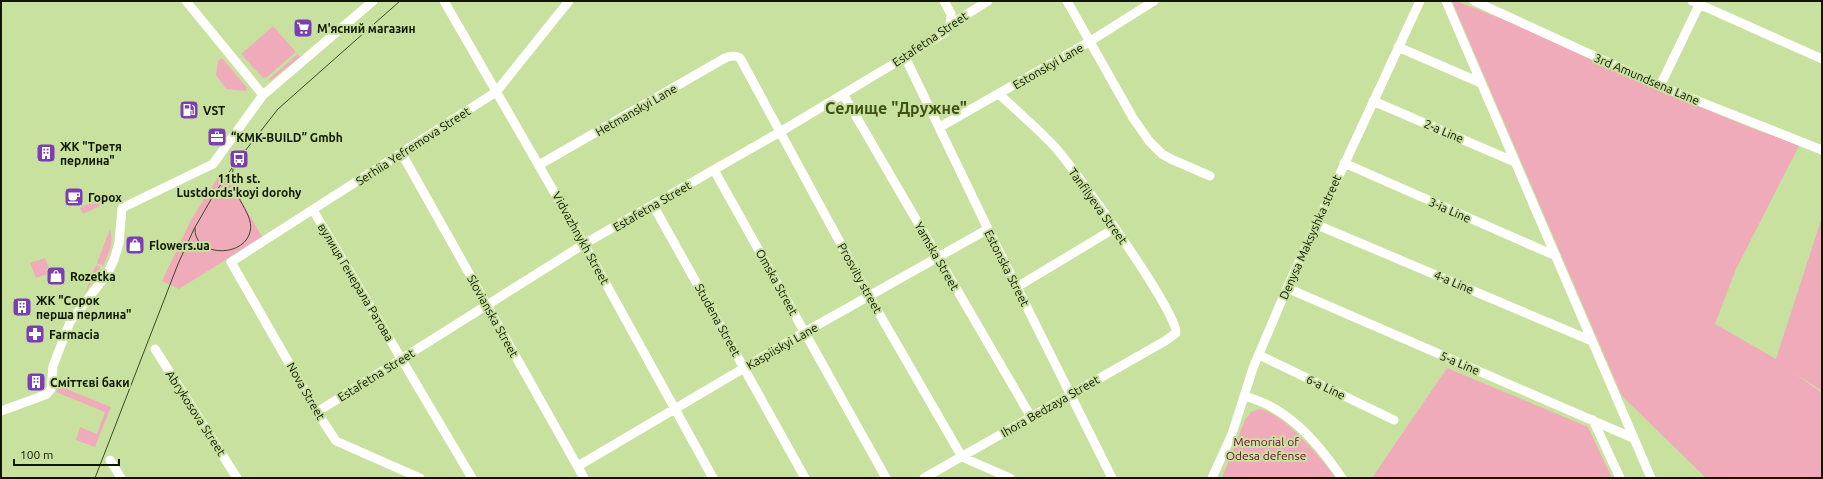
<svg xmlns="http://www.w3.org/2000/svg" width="1823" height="479" font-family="Ubuntu,sans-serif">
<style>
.green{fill:#efabba}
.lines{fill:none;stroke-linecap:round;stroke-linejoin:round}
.minor{stroke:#fff;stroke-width:9}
.tram{stroke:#3d4928;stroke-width:1}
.labels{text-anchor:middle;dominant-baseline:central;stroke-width:4;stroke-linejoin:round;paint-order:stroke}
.poi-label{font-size:12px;font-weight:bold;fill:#0f1701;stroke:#c9e19f;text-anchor:start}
.street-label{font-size:12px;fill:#0f1701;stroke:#c9e19f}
.park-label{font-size:12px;fill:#690a30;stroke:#c9e19f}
.district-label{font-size:16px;font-weight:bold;fill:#405213;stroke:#c9e19f}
</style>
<rect width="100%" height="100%" fill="#c9e19f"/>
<path class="green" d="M1452 1H1456C1506 21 1558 40 1608 62 1671 91 1733 126 1800 144L1736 269 1715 324 1776 359 1822 217V391L1793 372 1822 393V478H1706L1622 396Z
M273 26 296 52 267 77 263 78 241 54Z
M298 54 300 57 270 81 269 79Z
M222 58 247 88 246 91 226 89 216 75 218 61Z
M221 172 238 195 262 237 179 289 162 281 191 220Z
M97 200 101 202 100 206 83 214 80 208Z
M110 229C114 242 109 254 103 266L97 263Z
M45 258 51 273 36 278 30 263Z
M96 265 101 268 85 293Z
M1447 368 1588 427 1612 478H1372Z
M59 386 111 407 95 447 76 440 80 427 97 434 105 412 56 392Z
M1259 409C1281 411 1324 459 1335 478H1222L1245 420 1251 412Z"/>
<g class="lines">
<path class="minor" d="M186 1 263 95
M444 1 584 244 713 478
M944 1 951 14 950 25
M1067 1 1133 118 1149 141 1162 154 1171 159 1210 176
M1446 1 1651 478
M1474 1 1660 86 1822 150
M1692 1 1822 59
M1398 47 1481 83
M905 57 988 229 1112 478
M1660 86 1701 1
M843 94 1031 417
M1373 101 1515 162
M940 127 1089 42 1154 1
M402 154 584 478
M1344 163 1556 256
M539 165 725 58C731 55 735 55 740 58L869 296 962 457 1010 478
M714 170 886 478
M653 205 805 478
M313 210 472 478
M1315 224 1592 341
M1017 287 1115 228
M1287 288 1633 438
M155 349 237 478
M1259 355 1394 420
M1244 396C1288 407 1317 442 1342 478
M1 411 37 398 47 394 51 389 53 366 70 322 107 274 114 260 119 243 122 208 213 164 263 95 373 1
M317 412 584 244 780 132 905 57 944 33 950 25 988 1
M1593 420 1620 478
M110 460 121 478
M578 466 805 332 988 229
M420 478 336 441 317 412 231 262 496 92 569 1
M924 478 1165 341 1176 333C1177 311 1074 168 1054 146 1037 128 1017 111 999 94
M1212 478 1232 434 1253 368 1287 288 1420 1"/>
<path class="tram" d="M195 228C193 256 240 258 249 235 258 214 228 197 233 169
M95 478 178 264 194 229 213 196 234 165 278 109 400 1"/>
</g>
<defs>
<symbol id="supermarket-square" viewBox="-11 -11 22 22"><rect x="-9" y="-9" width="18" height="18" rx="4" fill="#7b3eb4" stroke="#c9e19f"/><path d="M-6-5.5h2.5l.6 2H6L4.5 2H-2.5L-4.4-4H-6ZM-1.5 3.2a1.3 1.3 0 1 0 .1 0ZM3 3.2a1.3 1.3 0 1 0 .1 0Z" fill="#fff"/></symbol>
<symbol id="fuel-square" viewBox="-11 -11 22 22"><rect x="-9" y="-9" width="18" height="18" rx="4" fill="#7b3eb4" stroke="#c9e19f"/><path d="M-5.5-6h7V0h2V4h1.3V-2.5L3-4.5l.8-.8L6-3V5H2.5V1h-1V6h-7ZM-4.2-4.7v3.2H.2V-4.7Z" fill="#fff"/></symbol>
<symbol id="office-square" viewBox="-11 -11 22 22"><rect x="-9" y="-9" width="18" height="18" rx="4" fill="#7b3eb4" stroke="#c9e19f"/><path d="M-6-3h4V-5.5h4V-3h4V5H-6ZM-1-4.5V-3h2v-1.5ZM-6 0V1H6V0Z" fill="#fff"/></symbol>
<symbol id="building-square" viewBox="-11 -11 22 22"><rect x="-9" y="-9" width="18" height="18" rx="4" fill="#7b3eb4" stroke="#c9e19f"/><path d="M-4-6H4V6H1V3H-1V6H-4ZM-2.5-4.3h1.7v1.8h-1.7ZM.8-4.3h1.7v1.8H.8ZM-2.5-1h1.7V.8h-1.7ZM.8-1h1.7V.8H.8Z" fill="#fff"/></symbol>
<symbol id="bus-square" viewBox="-11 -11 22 22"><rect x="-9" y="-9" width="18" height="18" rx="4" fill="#7b3eb4" stroke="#c9e19f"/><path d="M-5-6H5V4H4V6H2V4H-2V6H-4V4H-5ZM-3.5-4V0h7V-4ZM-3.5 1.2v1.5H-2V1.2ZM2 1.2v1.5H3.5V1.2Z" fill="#fff"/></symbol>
<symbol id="cafe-square" viewBox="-11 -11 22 22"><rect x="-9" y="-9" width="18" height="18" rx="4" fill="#7b3eb4" stroke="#c9e19f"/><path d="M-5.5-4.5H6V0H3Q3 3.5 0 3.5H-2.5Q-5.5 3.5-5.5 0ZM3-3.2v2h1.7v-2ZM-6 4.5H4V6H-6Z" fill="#fff"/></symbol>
<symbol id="shop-square" viewBox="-11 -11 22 22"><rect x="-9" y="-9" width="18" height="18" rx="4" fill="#7b3eb4" stroke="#c9e19f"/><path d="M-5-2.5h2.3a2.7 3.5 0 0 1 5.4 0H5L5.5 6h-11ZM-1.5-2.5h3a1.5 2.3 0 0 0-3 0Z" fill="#fff"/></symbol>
<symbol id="pharmacy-square" viewBox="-11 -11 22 22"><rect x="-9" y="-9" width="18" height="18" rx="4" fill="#7b3eb4" stroke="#c9e19f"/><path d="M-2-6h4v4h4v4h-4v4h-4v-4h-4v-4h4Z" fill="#fff"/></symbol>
</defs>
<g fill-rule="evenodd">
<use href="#supermarket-square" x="292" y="17" width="22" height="22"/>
<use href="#fuel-square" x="178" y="99" width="22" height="22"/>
<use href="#office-square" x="206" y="126" width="22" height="22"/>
<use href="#building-square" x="35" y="142" width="22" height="22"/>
<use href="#bus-square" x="228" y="148" width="22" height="22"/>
<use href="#cafe-square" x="63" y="186" width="22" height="22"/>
<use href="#shop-square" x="124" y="234" width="22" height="22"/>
<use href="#shop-square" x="45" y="265" width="22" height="22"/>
<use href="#building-square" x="11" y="296" width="22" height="22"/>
<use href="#pharmacy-square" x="24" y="323" width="22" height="22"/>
<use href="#building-square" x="25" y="371" width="22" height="22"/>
</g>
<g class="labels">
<g class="poi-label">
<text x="317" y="28">М'ясний магазин</text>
<text x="203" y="110">VST</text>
<text x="231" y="137">“KMK-BUILD” Gmbh</text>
<text x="60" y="146">ЖК "Третя<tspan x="60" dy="14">перлина"</tspan></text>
<text x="239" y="178" text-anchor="middle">11th st.<tspan x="239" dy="14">Lustdords'koyi dorohy</tspan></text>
<text x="88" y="197">Горох</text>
<text x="149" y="245">Flowers.ua</text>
<text x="70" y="276">Rozetka</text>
<text x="36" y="300">ЖК "Сорок<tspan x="36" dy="14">перша перлина"</tspan></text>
<text x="49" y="334">Farmacia</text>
<text x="50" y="382">Сміттєві баки</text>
</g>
<g class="street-label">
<text transform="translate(930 39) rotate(-34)">Estafetna Street</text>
<text transform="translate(1048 66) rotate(-30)">Estonskyi Lane</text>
<text transform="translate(1647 79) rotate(23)">3rd Amundsena Lane</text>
<text transform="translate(636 110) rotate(-30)">Hetmanskyi Lane</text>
<text transform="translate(1444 131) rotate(23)">2-a Line</text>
<text transform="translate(413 146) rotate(-33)">Serhiia Yefremova Street</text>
<text transform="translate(652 206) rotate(-30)">Estafetna Street</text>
<text transform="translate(1098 206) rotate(54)">Tanfilyeva Street</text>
<text transform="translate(1450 210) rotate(24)">3-ia Line</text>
<text transform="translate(1310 237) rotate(-66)">Denysa Maksyshka street</text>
<text transform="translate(581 238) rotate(61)">Vidvazhnykh Street</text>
<text transform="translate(937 256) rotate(60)">Yamska Street</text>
<text transform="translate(1007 268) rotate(63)">Estonska Street</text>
<text transform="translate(860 278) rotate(61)">Prosvity street</text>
<text transform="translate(356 282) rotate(59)">вулиця Генерала Ратова</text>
<text transform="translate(777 282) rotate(61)">Omska Street</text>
<text transform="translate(1454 282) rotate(23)">4-a Line</text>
<text transform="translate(493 316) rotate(61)">Slovianska Street</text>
<text transform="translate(718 320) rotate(61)">Studena Street</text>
<text transform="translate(782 346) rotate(-30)">Kaspiiskyi Lane</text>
<text transform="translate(1460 363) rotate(23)">5-a Line</text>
<text transform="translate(376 375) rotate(-32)">Estafetna Street</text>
<text transform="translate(1326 387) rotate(26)">6-a Line</text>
<text transform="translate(306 391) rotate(60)">Nova Street</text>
<text transform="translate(1050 406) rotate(-30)">Ihora Bedzaya Street</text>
<text transform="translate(196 413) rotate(57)">Abrykosova Street</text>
</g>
<g class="park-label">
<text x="1266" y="441">Memorial of<tspan x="1266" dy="14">Odesa defense</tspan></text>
</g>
<g class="district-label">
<text x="896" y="108">Селище "Дружне"</text>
</g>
</g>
<rect width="1823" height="479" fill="none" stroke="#0f1701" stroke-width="4"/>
<path d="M14 459v6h105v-6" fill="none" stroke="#0f1701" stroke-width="2"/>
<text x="20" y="459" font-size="12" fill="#0f1701" stroke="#c9e19f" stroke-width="3" paint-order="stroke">100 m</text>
</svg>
